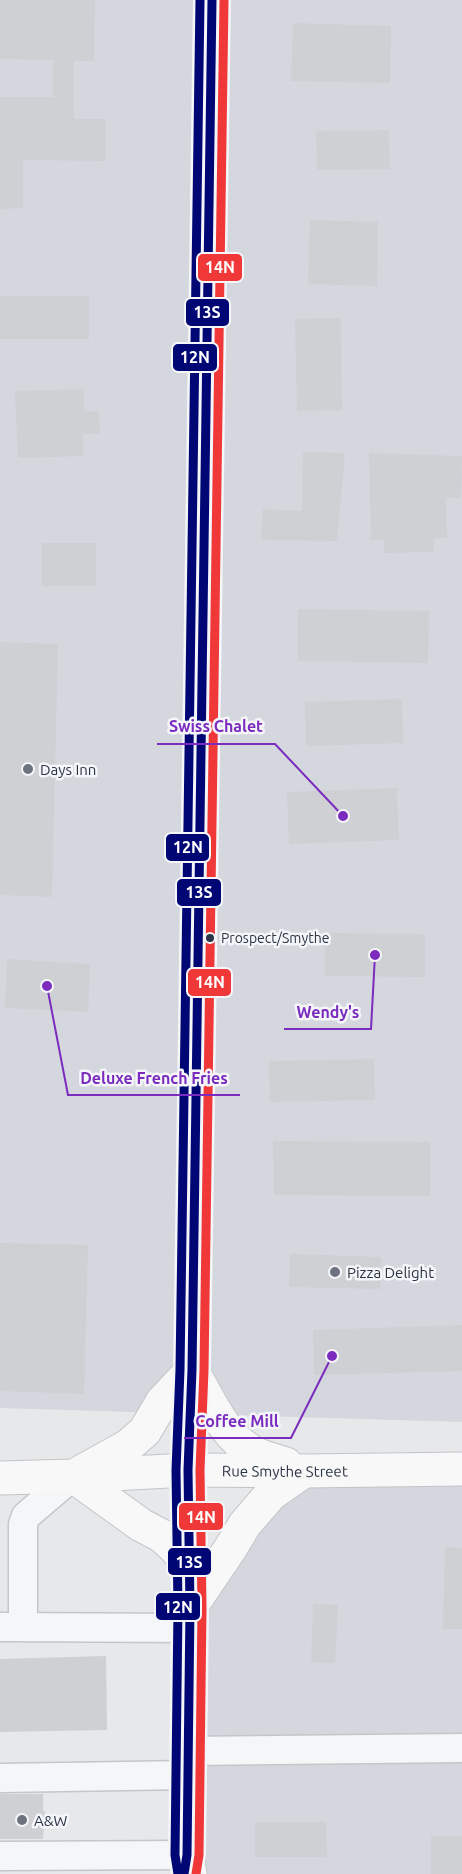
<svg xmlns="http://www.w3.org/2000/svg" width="462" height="1874" font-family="Ubuntu,sans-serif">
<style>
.built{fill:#d4d7dd}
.building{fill:#ced0d3}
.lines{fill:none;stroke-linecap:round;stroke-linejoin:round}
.minor-casing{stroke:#c4c6c8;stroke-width:31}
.major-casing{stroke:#c2c5c8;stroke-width:35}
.minor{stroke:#f5f6f7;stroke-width:28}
.major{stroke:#f8f8f8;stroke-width:33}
.bus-1-casing{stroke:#f4f6f9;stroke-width:14}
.bus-2-casing{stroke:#f4f6f9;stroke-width:14}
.bus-3-casing{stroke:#f4f6f9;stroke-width:14}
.bus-1{stroke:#000774;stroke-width:9}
.bus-2{stroke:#f03838;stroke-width:9}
.bus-3{stroke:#000774;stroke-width:9}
.poi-dot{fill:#6c737f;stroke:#f4f6f9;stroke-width:2}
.bus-dot{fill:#2b3445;stroke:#f4f6f9;stroke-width:2}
.labels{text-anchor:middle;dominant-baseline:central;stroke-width:5;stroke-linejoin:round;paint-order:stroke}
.bus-label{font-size:14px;fill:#2b3445;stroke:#f4f6f9;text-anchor:start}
.poi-label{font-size:15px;fill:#2b3445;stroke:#f4f6f9;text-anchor:start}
.street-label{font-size:15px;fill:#2b3445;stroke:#f4f6f9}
.leader{fill:none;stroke:#7b2cbf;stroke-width:2}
.callout-dot{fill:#7b2cbf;stroke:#f4f6f9;stroke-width:2}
.callout-label{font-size:16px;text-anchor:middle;font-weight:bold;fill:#7b2cbf;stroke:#f4f6f9;stroke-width:5;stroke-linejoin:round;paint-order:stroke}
.line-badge{stroke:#f4f6f9;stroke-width:2}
.badge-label{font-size:16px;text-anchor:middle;font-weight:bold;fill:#fff}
</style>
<rect width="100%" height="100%" fill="#e6e8ea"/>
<path class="built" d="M0 0H462V1422L0 1408Z
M462 1464V1874H190L195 1595 309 1476Z"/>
<path class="building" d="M0 0H95L94 61H74V119H106V161L23 160V208L0 209V97H53V60L0 59Z
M293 23 391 26 390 83 291 81Z
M389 130 390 169 317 170 316 131Z
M310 220 378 222 377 286 308 284Z
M0 296H89V339H0Z
M341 318 342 410 297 411 295 319Z
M84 389V412L99 411 100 433 83 434V456L18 458 15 391Z
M303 452 345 453 337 541 261 540 263 509 302 511Z
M369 453 462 456 461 498H446L447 538H434V552L384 553V540H371Z
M42 543H96V586H42Z
M298 609 429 611 428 663 298 661Z
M0 642 58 644 52 897 0 895Z
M402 699 403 743 306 746 305 702Z
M397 788 399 840 289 844 287 792Z
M325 933 425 934V977L325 976Z
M7 959 90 964 88 1012 5 1008Z
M374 1059 375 1100 270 1102 269 1061Z
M273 1141 430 1142V1196L274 1195Z
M0 1243 88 1245 84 1394 0 1391Z
M290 1254 381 1257 380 1289 289 1287Z
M462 1325V1371L314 1375 313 1330Z
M445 1547 462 1548V1629H443Z
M313 1604 338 1605 335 1663 311 1662Z
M106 1656 107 1730 0 1732V1659Z
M0 1794H43V1811H45L43 1839H0Z
M255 1822H326L327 1857H255Z
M431 1836H462V1874H431Z"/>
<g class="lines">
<defs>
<path id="minor" d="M23 1626V1524L26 1516 73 1476
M0 1627 190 1628
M188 1751 462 1748
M0 1778 188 1775
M0 1856 187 1855"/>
<g id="major">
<path d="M192 1370C209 1399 223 1436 254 1453 264 1458 276 1461 286 1464"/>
<path d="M81 1472 128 1446 145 1431 162 1402 192 1370"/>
<path d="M73 1476 141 1525 162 1536 177 1550 189 1568"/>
<path id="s1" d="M0 1478 73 1476 188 1470 304 1471 462 1469"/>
<path d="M190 1608 230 1549 245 1524 271 1494 304 1471"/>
<path d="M190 1874 187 1855 190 1608 188 1470 192 1370 212 0"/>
</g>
</defs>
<use href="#minor" class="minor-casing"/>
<use href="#major" class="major-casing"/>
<use href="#minor" class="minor"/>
<use href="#major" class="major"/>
<defs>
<path id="bus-1" d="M184 1874 187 1855 190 1608 188 1470 192 1370 212 0"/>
<path id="bus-2" d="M196 1874 199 1855 202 1608 200 1470 204 1370 224 0"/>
<path id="bus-3" d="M178 1874 175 1855 178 1608 176 1470 180 1370 200 0"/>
</defs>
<use href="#bus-1" class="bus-1-casing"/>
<use href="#bus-2" class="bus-2-casing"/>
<use href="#bus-3" class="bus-3-casing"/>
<use href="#bus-1" class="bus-1"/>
<use href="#bus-2" class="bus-2"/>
<use href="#bus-3" class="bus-3"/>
</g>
<g class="poi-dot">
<circle cx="28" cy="769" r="6"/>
<circle cx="335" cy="1272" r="6"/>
<circle cx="22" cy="1820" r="6"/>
</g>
<circle class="bus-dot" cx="210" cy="938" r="5"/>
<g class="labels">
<g class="bus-label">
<text x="221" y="938">Prospect/Smythe</text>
</g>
<g class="poi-label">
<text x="40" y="769">Days Inn</text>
<text x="347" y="1272">Pizza Delight</text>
<text x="34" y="1820">A&amp;W</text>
</g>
<g class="street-label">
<text stroke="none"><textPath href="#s1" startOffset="285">Rue Smythe Street</textPath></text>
</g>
</g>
<path class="leader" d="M343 816L275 744H157M375 955L371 1029H284M47 986L68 1095H240M332 1356L291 1438H184"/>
<g class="callout-dot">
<circle cx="343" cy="816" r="6"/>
<circle cx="375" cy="955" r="6"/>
<circle cx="47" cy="986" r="6"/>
<circle cx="332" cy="1356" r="6"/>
</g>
<g class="callout-label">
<text x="216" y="732">Swiss Chalet</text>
<text x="328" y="1018">Wendy's</text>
<text x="154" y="1084">Deluxe French Fries</text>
<text x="237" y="1427">Coffee Mill</text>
</g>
<g class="line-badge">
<rect x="197" y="253" width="46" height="29" rx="6" fill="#f03838"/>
<rect x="185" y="298" width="45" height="29" rx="6" fill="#000774"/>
<rect x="172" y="343" width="46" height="29" rx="6" fill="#000774"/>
<rect x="165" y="833" width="45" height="29" rx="6" fill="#000774"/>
<rect x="176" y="878" width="46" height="29" rx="6" fill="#000774"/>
<rect x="187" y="968" width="45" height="29" rx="6" fill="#f03838"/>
<rect x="178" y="1502" width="46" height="29" rx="6" fill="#f03838"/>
<rect x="167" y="1547" width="45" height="29" rx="6" fill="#000774"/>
<rect x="155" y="1592" width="46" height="29" rx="6" fill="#000774"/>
</g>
<g class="badge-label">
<text x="220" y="273">14N</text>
<text x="207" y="318">13S</text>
<text x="195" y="363">12N</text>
<text x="188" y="853">12N</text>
<text x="199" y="898">13S</text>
<text x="210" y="988">14N</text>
<text x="201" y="1523">14N</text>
<text x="189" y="1568">13S</text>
<text x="178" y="1613">12N</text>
</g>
</svg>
